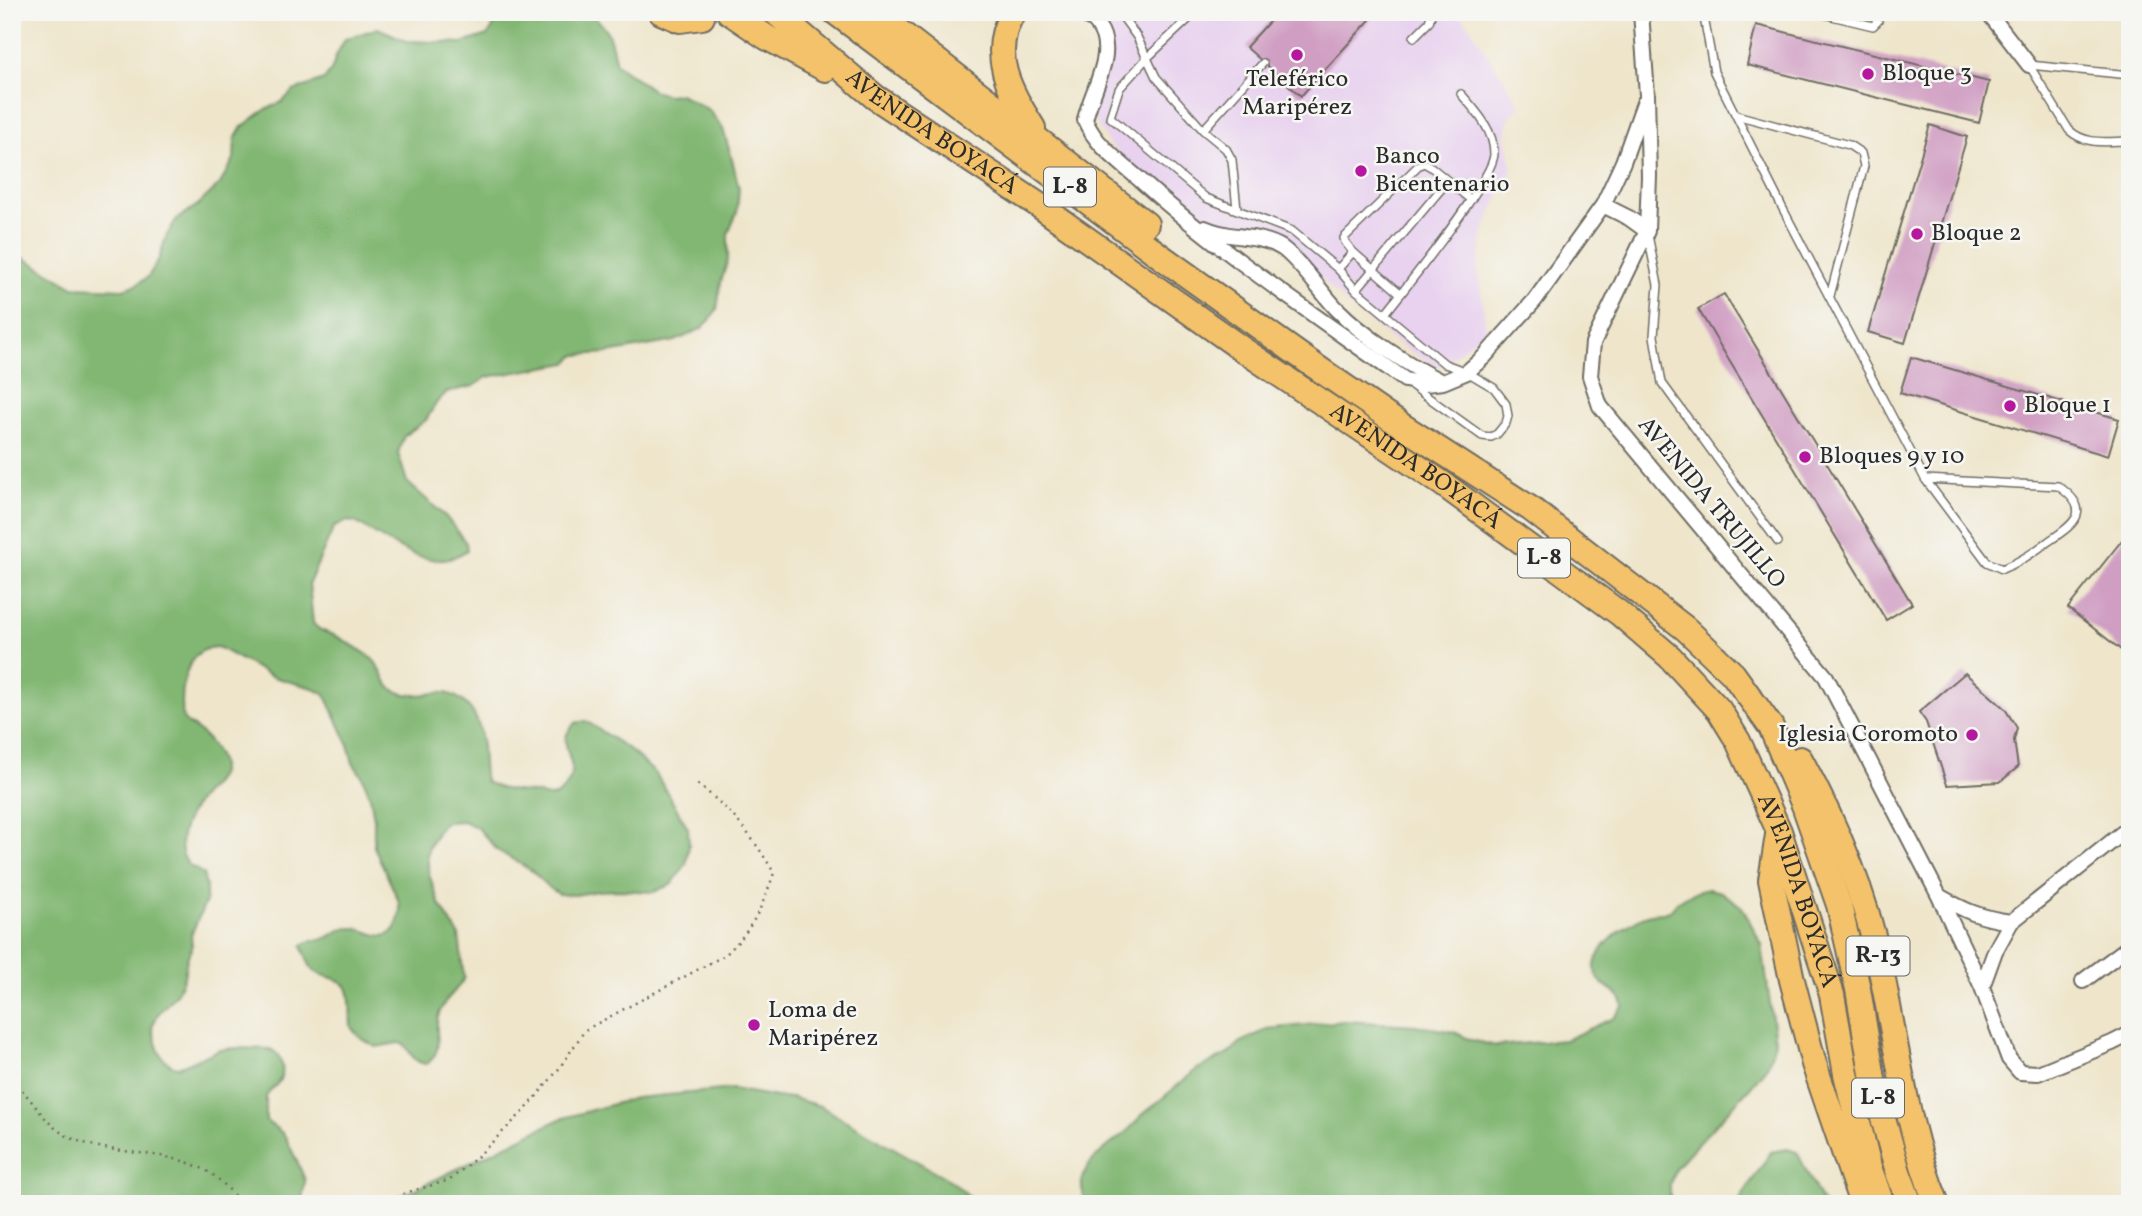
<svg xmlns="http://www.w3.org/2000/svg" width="2142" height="1216" font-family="Vollkorn,serif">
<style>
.built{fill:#e8d2ef}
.forest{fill:#82b773;stroke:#56714f;stroke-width:2}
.building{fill:#d09ec3}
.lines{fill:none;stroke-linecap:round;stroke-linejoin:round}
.lane-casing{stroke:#6f6c63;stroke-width:10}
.street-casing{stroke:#6f6c63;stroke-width:18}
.highway-casing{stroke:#6f6c63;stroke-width:28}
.path{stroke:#6f6c63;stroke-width:2.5;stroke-dasharray:2 5;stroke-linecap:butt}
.lane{stroke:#fff;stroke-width:7}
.street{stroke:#fff;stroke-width:14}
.highway{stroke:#f4c26a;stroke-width:24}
.poi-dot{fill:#b5179e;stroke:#f6f6f2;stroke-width:2.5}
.labels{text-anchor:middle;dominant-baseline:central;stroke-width:5;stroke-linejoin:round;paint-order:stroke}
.shield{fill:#f6f6f2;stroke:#686867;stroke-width:2}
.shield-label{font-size:23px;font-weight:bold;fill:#2b2b2b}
.poi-label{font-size:24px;fill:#2b2b2b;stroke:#f6f6f2;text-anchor:start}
.street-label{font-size:24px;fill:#2b2b2b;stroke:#f6f6f2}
</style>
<rect width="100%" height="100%" fill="#f6f6f2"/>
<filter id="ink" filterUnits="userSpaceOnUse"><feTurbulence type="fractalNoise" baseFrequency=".0143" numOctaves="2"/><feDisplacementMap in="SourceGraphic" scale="14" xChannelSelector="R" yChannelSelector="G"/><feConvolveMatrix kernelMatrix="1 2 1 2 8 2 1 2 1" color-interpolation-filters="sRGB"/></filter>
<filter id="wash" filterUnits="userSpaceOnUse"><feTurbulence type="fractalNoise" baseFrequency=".00686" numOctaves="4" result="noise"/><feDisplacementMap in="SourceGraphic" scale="28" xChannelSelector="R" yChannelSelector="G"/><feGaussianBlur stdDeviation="1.57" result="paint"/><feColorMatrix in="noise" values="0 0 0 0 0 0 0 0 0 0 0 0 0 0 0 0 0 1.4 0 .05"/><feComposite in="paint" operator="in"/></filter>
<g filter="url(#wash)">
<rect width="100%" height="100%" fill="#eee5ca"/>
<path class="built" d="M1096 12H1457L1470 27 1520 105 1509 118 1506 134 1512 167 1508 178 1486 224 1482 241 1478 267 1486 329 1445 364 1438 366 1424 360 1387 336 1347 304 1284 242 1218 230 1195 219 1110 145 1092 116 1109 61 1111 42 1109 29Z"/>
<path class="forest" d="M499 12H589C612 32 609 36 616 64L654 91 667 95 680 94 709 110 723 129 733 163 739 188 737 212 728 234V260L721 282 717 309 710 320 701 329 675 341 608 353 576 355 567 363 487 377 474 386 447 392 437 402 426 420 404 436 398 453 407 482 446 517 466 543 467 550C431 577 387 540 355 522L347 521 334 527 309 583 313 623C319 632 328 632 336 636 346 641 355 647 365 653 382 663 382 683 394 690 407 697 422 695 437 693 449 692 457 696 466 704 487 724 480 755 485 781 501 791 515 791 533 793 539 793 543 797 549 797 561 798 572 780 572 770 572 759 564 748 566 737 567 732 572 727 575 723L586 721 631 751 656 774 688 828 689 845 686 864 672 884 654 892 619 890 598 891 575 895 559 894 548 887 532 871 497 850 478 828 464 821 446 822 440 827 429 847 427 854 429 874 439 903 459 935 464 979C456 991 442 1002 438 1017 433 1036 446 1047 427 1064 414 1063 411 1053 404 1044L398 1043 376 1047C366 1041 356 1037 351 1026 350 1015 352 994 346 986 337 975 319 979 311 967 307 961 305 952 302 946 310 938 319 942 328 937 337 932 341 928 353 928 367 928 387 948 397 924 401 915 401 906 397 897L374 847V818L370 796 362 776 353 763 348 744 328 700 324 694 313 688 273 677 218 647C188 647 182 680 182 704 183 709 181 715 184 720 188 725 196 728 201 733 208 739 220 755 221 765 222 779 206 790 199 800 186 817 172 846 189 865 193 868 199 871 203 874L206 886V901L191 935 192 947 187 958 184 977 176 994 158 1014 152 1027C156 1043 159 1064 178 1067L219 1050 234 1048 270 1049C282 1055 287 1073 277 1084 273 1089 269 1091 266 1097V1121C272 1126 279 1129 284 1135 286 1137 305 1178 305 1181 305 1189 301 1194 302 1204H12V251L74 287 123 289 136 285 148 277 159 259 166 237 176 220 199 204 220 184 234 159 235 139 242 127 263 111 282 102 293 91 324 80 332 69 336 56 345 39 378 28 407 41 463 43 488 35 492 29Z
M1709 889 1721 892 1742 907 1762 945 1775 1041 1768 1065 1752 1085 1676 1167 1670 1184V1204H1083C1084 1196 1081 1188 1082 1181 1087 1153 1127 1138 1139 1118L1197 1069 1228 1054 1241 1042 1268 1029 1344 1021 1415 1025 1454 1032 1471 1040 1496 1046 1565 1040 1614 1018 1623 1006C1621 989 1601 989 1596 974 1588 951 1631 919 1651 914 1656 913 1662 914 1667 912 1672 910 1674 904 1678 901 1687 894 1698 891 1709 889Z
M733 1089 776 1097 792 1098 820 1106 953 1182 978 1204H385L560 1119 635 1098Z
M1787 1149 1797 1152 1823 1204H1737L1771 1152Z"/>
<g id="blocks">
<path class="building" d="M1278 12H1377L1301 96 1246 47Z
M1756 25 1989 82 1979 123 1747 65Z
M1930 125 1967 137 1905 343 1868 332Z
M1724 294 1912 604 1886 620 1698 309Z
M1911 357 2119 419 2108 456 1900 393Z
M2130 530V657L2068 608Z
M1965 673 2005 709 2017 728 2014 740 2018 767 2000 782 1947 785 1926 722 1919 712Z"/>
</g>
</g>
<g filter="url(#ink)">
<use href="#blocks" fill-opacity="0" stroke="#6f6c63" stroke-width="2"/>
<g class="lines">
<defs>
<path id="lane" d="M1119 12 1137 37 1156 77 1203 130 1226 149 1232 160 1237 209
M1196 12 1146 59 1119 89 1110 117 1206 198 1292 231 1338 269 1356 290 1445 364 1467 372 1494 388 1506 404 1508 416 1506 423 1497 434 1491 437 1482 436 1411 385
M1703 12 1714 72 1783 209 1925 479 1987 562 2002 569C2020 562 2034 552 2049 541 2076 523 2093 510 2058 486L1925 479
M1815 12 1873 26 1878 21 1873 12
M1414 37 1429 22 1432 12
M2029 65 2069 130C2086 146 2108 141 2130 141
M2029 65 2130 75
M1736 115 1849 145 1861 153 1864 166 1830 296
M1203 130 1263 63
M1648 235 1658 285 1654 336 1662 383 1778 542
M1353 252 1401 294
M1338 269 1353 252 1345 242 1344 238 1419 165 1424 163 1431 167 1471 200
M1356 290 1447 182
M1385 314C1405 288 1494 179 1494 154 1494 130 1476 111 1461 94"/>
<path id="street" d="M1081 12C1086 16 1095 20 1098 26 1118 53 1091 90 1085 120 1096 146 1119 161 1139 179 1221 253 1315 315 1405 380L1425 384 1443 382 1467 372 1484 357 1535 300 1603 205 1623 162 1644 103
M1641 12 1647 95 1649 176 1647 231 1593 343 1590 376 1600 406 1826 677 1939 896 1982 987 2009 1059 2020 1072 2038 1073 2112 1043 2130 1034
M1988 12 2029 65
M1603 205 1629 218 1647 231
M1205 228C1230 240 1258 233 1282 248 1299 260 1321 292 1336 308 1363 336 1408 365 1442 382
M1939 896C1965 911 1981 918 2011 922
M2083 981 2130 946
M1982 987 1995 951 2011 922 2130 827"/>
<g id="highway">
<path d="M661 12 680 20 702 17"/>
<path d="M729 12 766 37 825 69"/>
<path id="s1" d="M775 12 875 97 1037 204 1242 349 1443 484 1619 613 1670 657 1719 710 1738 741 1779 831 1832 995 1846 1074 1869 1167 1882 1204"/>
<path d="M835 12 1163 258 1306 360 1387 416 1531 509 1686 629 1733 674 1771 727 1804 805 1839 905 1858 989 1874 1085 1898 1172 1910 1204"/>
<path d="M874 12 1146 224"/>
<path d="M1013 12C988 55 1010 91 1033 128"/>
<path d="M1800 759C1835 823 1864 889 1879 961 1897 1042 1905 1127 1937 1204"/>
<path d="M1778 835 1771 880 1792 980 1814 1064 1862 1204"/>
</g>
</defs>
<use href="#lane" class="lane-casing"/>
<use href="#street" class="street-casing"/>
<use href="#highway" class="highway-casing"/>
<path class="path" d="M12 1080C32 1097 45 1126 69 1137 111 1157 160 1148 201 1168 217 1175 230 1190 241 1204
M385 1204 405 1193 450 1180 476 1158 527 1108 558 1070 585 1030 725 955C752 930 762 908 774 873 754 838 730 808 697 784"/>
<use href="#lane" class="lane"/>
<use href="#street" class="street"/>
<use href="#highway" class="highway"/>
</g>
</g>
<g class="poi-dot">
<circle cx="1297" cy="55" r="7"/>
<circle cx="1868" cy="74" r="7"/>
<circle cx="1361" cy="171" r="7"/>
<circle cx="1917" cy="234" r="7"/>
<circle cx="2010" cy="406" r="7"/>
<circle cx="1805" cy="457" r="7"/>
<circle cx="1972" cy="735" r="7"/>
<circle cx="754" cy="1025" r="7"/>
</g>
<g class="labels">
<g class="shield">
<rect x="1044" y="167.5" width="52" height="39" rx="5"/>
<rect x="1518" y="538.5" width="52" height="39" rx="5"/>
<rect x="1846.5" y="936.5" width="63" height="39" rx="5"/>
<rect x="1852" y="1078.5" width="52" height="39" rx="5"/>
</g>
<g class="shield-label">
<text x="1070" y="187">L-8</text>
<text x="1544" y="558">L-8</text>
<text x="1878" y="956">R-13</text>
<text x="1878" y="1098">L-8</text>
</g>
<g class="poi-label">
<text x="1882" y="74">Bloque 3</text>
<text x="1297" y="80" text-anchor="middle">Teleférico<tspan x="1297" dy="28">Maripérez</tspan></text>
<text x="1375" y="157">Banco<tspan x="1375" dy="28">Bicentenario</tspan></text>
<text x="1931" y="234">Bloque 2</text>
<text x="2024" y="406">Bloque 1</text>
<text x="1819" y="457">Bloques 9 y 10</text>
<text x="1958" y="735" text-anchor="end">Iglesia Coromoto</text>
<text x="768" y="1011">Loma de<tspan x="768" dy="28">Maripérez</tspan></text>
</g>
<g class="street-label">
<text stroke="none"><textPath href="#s1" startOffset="198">AVENIDA BOYACÁ</textPath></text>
<text stroke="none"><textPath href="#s1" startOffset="786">AVENIDA BOYACÁ</textPath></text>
<text transform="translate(1711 503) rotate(50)">AVENIDA TRUJILLO</text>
<text stroke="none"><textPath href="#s1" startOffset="1374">AVENIDA BOYACÁ</textPath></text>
</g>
</g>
<rect width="2142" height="1216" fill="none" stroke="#f6f6f2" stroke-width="42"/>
</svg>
